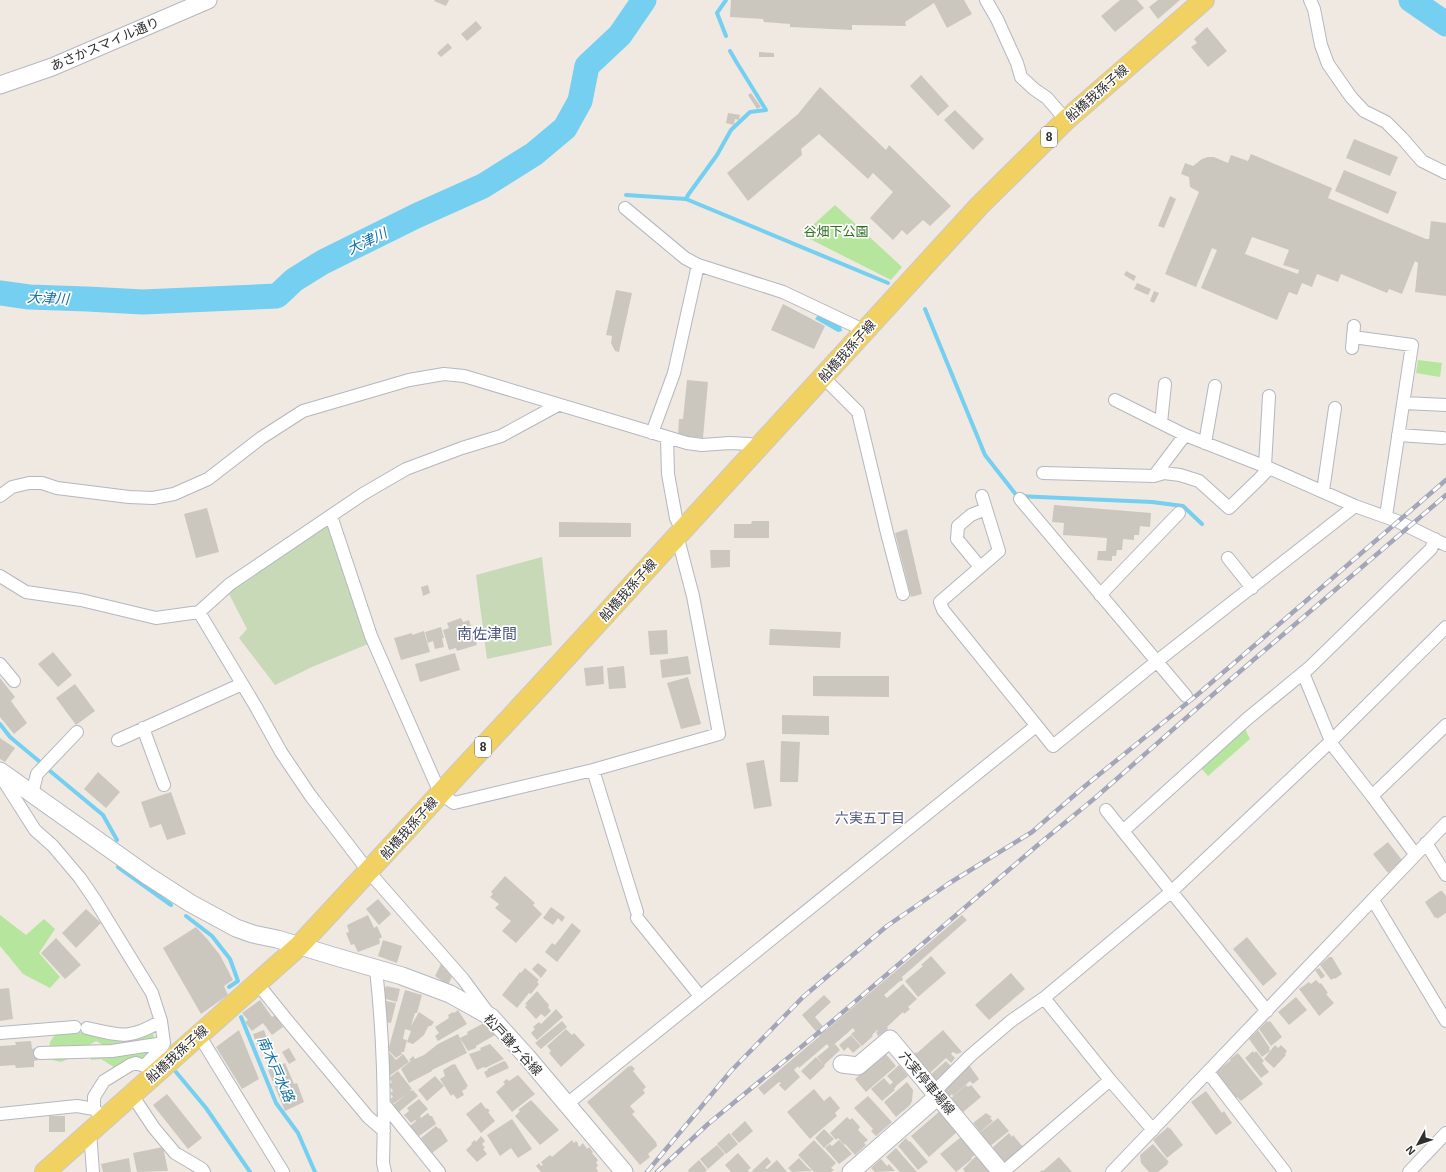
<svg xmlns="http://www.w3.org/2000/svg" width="1446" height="1172" font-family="Helvetica,'Noto Sans JP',sans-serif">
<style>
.green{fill:#b6e59e}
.cemetery{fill:#c8d9b8}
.water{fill:#75cff0}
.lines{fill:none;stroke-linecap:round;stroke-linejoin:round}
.stream{stroke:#75cff0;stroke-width:4}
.river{stroke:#75cff0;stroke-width:25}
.building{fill:#cbc7bf;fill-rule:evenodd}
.street-casing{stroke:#b4b7c1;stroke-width:14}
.secondary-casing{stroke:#b4b7c1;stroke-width:19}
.primary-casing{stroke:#c9c9c9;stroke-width:22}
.street{stroke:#fff;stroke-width:12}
.secondary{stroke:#fff;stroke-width:17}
.primary{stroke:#f2d163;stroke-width:20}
.rail-casing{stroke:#a3a6b8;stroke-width:4.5}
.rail{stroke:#fff;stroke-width:3;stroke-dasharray:9;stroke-linecap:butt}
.labels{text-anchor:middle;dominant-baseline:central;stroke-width:3.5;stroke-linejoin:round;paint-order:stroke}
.shield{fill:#fff;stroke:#6d6d6d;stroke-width:1}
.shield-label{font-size:12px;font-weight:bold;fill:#2e2e2e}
.street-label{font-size:13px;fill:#2e2e2e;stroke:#fff}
.park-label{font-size:13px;fill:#2c6e1b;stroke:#fff}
.water-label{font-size:14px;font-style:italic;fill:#0d6fa3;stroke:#fff}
.neighbourhood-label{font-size:14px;fill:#4d5680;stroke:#fff}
.quarter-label{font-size:15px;fill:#4d5680;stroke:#fff}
</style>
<rect width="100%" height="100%" fill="#efe9e1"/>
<path class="green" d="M835 205 902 267 891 280 802 235Z
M1418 360 1442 363 1440 377 1416 373Z
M1245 729 1250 739 1208 776 1201 768Z
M0 915 26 935 44 919 55 929 39 953 60 977 50 988 23 974 0 946Z
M76 1031C95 1036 119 1046 138 1039 143 1038 148 1035 153 1033L156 1047 143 1061 117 1069 101 1059 91 1060 92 1055 103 1045 96 1041 89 1045H84L76 1056 61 1062 48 1059 50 1042 56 1033Z"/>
<path class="cemetery" d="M324 524 328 526 368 644 312 667 275 685 239 638 247 629 228 592Z
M542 557 552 645 487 659 476 575Z"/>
<path class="water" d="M818 315 841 326 842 331 838 332 815 319Z"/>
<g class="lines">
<path class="stream" d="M726 36 717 13 726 0
M626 195 686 199 888 283
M686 199 688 195 717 155 731 130 750 112 766 110 737 63 730 51
M925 309 985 455 1017 496 1152 502 1183 506 1202 524
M0 724 10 737 40 762
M50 771 103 815 117 840
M118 867 171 905
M186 916 212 936 230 959 238 981 229 987
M241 1017 276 1103 298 1133 315 1172
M176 1072 206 1108 250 1172"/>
<path class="river" d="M1411 0 1446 24
M0 293 29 297 87 299 143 302 277 296 294 280 323 262 416 216 483 186 534 154 565 128 580 101 587 66 620 35 644 0"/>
</g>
<path class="building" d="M435 0H449L446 6 434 1Z
M731 0H964L972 14 947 28 934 3 905 22 906 26 852 25V30L790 27V24L764 22 763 19 730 17Z
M1120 0H1137L1144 8 1115 32 1101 16Z
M1158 0H1180L1158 19 1149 7Z
M476 21 482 28 467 41 461 34Z
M1207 27 1227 51 1208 67 1191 47 1197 43 1194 39Z
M448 43 452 48 441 57 437 53Z
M759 52 774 53V57H759Z
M921 75 949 106 938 116 910 86Z
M820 87 886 150 889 145 951 206 930 226 923 220 907 235 902 230 893 240 870 218 893 192 873 173 868 179 819 134 801 149 802 155 748 201 727 173 798 114Z
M751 93 761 107 757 109 748 95Z
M955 110 984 139 973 150 944 120Z
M728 113 740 115 739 120 735 119 734 125 726 123Z
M1354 139 1398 157 1390 176 1346 158Z
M1251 154 1332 188 1328 198 1426 239H1429L1431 221 1446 223V296L1415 292 1418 263 1415 261 1402 294 1389 289 1387 293 1341 274 1338 282 1317 274 1312 287 1302 283 1297 295 1289 292 1277 320 1201 288 1217 250 1212 248 1196 287 1165 274 1199 192 1190 187 1189 177 1181 174 1185 163 1193 166 1202 159 1208 157H1214L1228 163 1231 155 1248 161ZM1252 237 1289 250 1283 265 1299 270 1298 274 1245 254Z
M1344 170 1397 192 1388 214 1335 191Z
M1170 196 1176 199 1164 228 1158 226Z
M1126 271 1136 276 1134 281 1124 275Z
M1137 283 1151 289 1148 295 1134 289Z
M616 290 632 293 619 352 615 351 611 343 612 336 606 335Z
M1154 291 1159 293 1154 303 1150 301Z
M783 304 825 326 814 349 771 330Z
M687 380 708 382 703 438 678 435 679 419H683Z
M1054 505 1151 513 1150 527 1140 526 1139 535H1134V540L1123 539 1122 550H1117L1116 556H1112V561L1097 560 1098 551H1106L1107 538 1063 535 1064 523 1052 522Z
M207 508 219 552 196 558 184 514Z
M752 521H769V538H734V524H751Z
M559 522 631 523V537H559Z
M907 529 922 594 911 597 895 533Z
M710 550H730V567L711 568Z
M428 585 430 593 423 596 421 587Z
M461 618 463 622 469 620 477 645 457 651 456 648 449 650 443 630 449 628 447 623Z
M441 627 444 638H442L444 647 435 649 433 641 428 643 425 632Z
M770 629 841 632 840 648 769 645Z
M667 630 668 654 650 655 648 631Z
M424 631 430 652 401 660 394 638 412 633V635Z
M53 652 72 675 58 687 38 664Z
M455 653 460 670 420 682 415 664Z
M688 656 691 674 662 678 660 660Z
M603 666 604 684 586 686 584 668Z
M624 666 626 688 609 689 607 668Z
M813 676H889V697L813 696Z
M688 677 701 724 681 729 667 683Z
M0 678 15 697 11 701 27 723 14 734 0 717Z
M75 684 95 711 76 725 56 698Z
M782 715 829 716V735L782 734Z
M0 738 15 748 5 762 0 759Z
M781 741 800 742 798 782H780Z
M764 760 772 806 754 809 746 763Z
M98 772 120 792 106 808 84 789Z
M171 792 186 834 167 840 161 824 150 828 141 802Z
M1388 842 1402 860 1388 873 1373 854Z
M505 876 535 903 533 905 542 914 516 943 502 931 511 921 495 908 499 904 490 897 493 894 491 892Z
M1440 891H1442L1446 896V913L1437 919V917L1435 918 1425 902Z
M378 899 391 914 379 925 366 909Z
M551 907 565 917 562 922 558 918 553 925 543 918Z
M86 909 101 923 76 948 62 933Z
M368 915 374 928 377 926 382 937 379 939 380 942 379 944 358 952 354 944 351 945 346 933 349 932 347 925Z
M962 915 967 920 902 977 903 979 902 981H900L884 995 887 998 903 984 917 999 908 1007 910 1009 904 1014 903 1012 887 1027 888 1029 878 1036 876 1032 878 1031 877 1030 872 1035 873 1036 862 1046 851 1034 855 1031 853 1028 830 1048 835 1044 840 1050 824 1065 817 1057 829 1047 827 1044 799 1068 798 1066 794 1070 800 1077 785 1091 779 1085 781 1083 779 1082 764 1095 758 1088 820 1036 802 1015 824 995 831 1002 815 1017 826 1030Z
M572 923 581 931 557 962 545 952 552 943 555 945Z
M196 927 208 940 220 955 233 980 224 986 228 995 201 1014 163 948Z
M1247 937 1277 974 1263 986 1233 949Z
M56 938 81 965 65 979 41 953Z
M383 940 402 946 397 963 378 956Z
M931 956 946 973 918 997 905 981 923 966 921 965Z
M1329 957H1332L1342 974 1335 979 1334 978 1331 980 1320 965Z
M538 963 547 970 541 978 532 969Z
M441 964 452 977 448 985 435 976Z
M525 968 539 980 537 982 539 984 531 994 529 993 517 1008 502 995 520 972 521 973Z
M1319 968 1325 976 1321 979 1315 970Z
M1011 973 1025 989 989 1020 975 1005Z
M1316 980 1320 984 1321 983 1328 993 1326 994 1334 1003 1319 1016 1299 989 1309 982 1311 984Z
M386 986 400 989 397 1002 382 998Z
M9 988 13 1019 0 1021V989Z
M405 990 422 995 417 1013H415L411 1026 419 1012 434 1022 431 1026H429L428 1027 424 1035 413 1044 407 1042 411 1031 405 1029 403 1039 407 1040 404 1052H401L402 1054 396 1058 388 1050Z
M537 991 549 1005 548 1007 551 1011 545 1017 541 1014 536 1019 525 1007 527 1005 525 1004Z
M1296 997 1307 1010 1289 1025 1278 1012Z
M260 1000 272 1017 275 1015 283 1027 272 1035 263 1023 252 1031 245 1022 248 1020 242 1013Z
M386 1001 396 1003 391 1023 381 1021Z
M556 1009 563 1017 537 1040 531 1033 535 1029 533 1027 539 1022 541 1024Z
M458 1010 467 1024 438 1041 435 1036 439 1033 435 1027 449 1018 448 1015 453 1012 454 1013Z
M562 1021 567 1027 541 1049 535 1043Z
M1267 1021 1269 1022 1270 1021 1282 1037 1271 1046 1259 1029Z
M484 1023 495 1035 476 1046V1048L468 1051 460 1038 468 1034 467 1032Z
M566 1029 572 1035 574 1033 585 1045 561 1067 549 1053 551 1051 547 1046Z
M239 1030 259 1079 242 1089 216 1047Z
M264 1030 268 1041 257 1046 253 1034Z
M943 1030 962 1052 957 1054 953 1052 951 1054 955 1058 951 1063 946 1058 930 1073 914 1055 916 1052 917 1053Z
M1258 1030 1270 1048 1269 1049 1270 1051 1262 1057 1249 1039Z
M458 1034 467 1053 432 1070V1071L409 1083 401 1069 412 1060 410 1061 409 1060 413 1056 415 1059 424 1055 438 1044Z
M851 1035 861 1046 853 1053 848 1047 844 1051 839 1045Z
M31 1041 32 1049 37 1048 38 1060 34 1061V1067L16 1068 15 1065 0 1066V1046L16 1045 15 1042Z
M490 1044 504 1059 485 1068 484 1067 477 1070 469 1054 481 1050 480 1048Z
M1275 1045 1278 1048 1281 1045 1287 1051 1285 1054 1286 1055 1274 1068 1264 1059Z
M289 1048 296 1060 289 1064 282 1052Z
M1253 1051 1254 1053 1256 1051 1264 1061 1262 1063 1269 1072 1261 1078 1245 1058Z
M390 1053 396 1060 403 1054 409 1062 388 1077 386 1056Z
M885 1053 896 1066 866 1092 855 1079Z
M1238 1053 1263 1084 1241 1101 1237 1097 1236 1098 1216 1072 1231 1060 1230 1059Z
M816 1057 825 1066 810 1080 801 1071Z
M504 1061 506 1062 509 1068 487 1078 484 1072 488 1070 487 1069Z
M946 1061 953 1068 937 1082 930 1075Z
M285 1063 294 1084 297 1083 304 1102 285 1111 268 1070Z
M453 1064V1065L455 1064 468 1086 466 1087 467 1088 462 1091 464 1095 457 1099 453 1094 451 1096 440 1079 445 1076 443 1070Z
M631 1065 635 1069 633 1071 646 1087 643 1090 645 1093 630 1106 635 1112 632 1114 656 1142 657 1146 648 1154 650 1157 640 1165 587 1102 629 1066 630 1067Z
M899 1065 908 1076 897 1085 894 1089 895 1090 882 1101 871 1089 884 1078 890 1085 893 1082 887 1076Z
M969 1065 979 1079 973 1084 970 1081 953 1096 952 1094 948 1098 943 1091Z
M398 1071 412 1089 410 1090 411 1091 413 1090 418 1096 399 1112 393 1105 408 1093 393 1104 390 1099 393 1097 390 1093 393 1091 389 1085 392 1082 389 1078Z
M518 1075 535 1094 512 1112 496 1092 505 1084 503 1082 507 1079 509 1081Z
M435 1076 444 1086 427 1101 418 1090Z
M907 1082 913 1090 912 1101 910 1105 896 1117 884 1102Z
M966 1085 968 1087 971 1085 981 1097 962 1113 950 1099Z
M814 1089 824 1101 830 1096 840 1108 835 1113 837 1116 810 1139 787 1112Z
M1206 1091 1222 1113 1224 1111 1232 1123 1216 1135 1191 1102Z
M167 1094 202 1138 188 1149 153 1105Z
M868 1096 892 1122 876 1136 871 1131 873 1129 854 1108Z
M419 1099 428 1109 420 1116 421 1118 428 1113 430 1116H432L436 1124 419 1136 410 1126 416 1121 415 1120 411 1123 404 1115 409 1111 407 1108Z
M531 1100 559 1130 540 1145 515 1116 520 1111 518 1110Z
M481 1102 486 1109 487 1108 490 1111 488 1112 495 1121 481 1133 466 1114Z
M940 1111 958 1131 929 1157 911 1136Z
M986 1113 992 1117 990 1118 993 1121 980 1132 973 1123Z
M49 1116H65V1132H49Z
M847 1117 850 1120 852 1118 860 1127 858 1130 868 1140 864 1143 866 1145 855 1155 845 1144 844 1145 838 1138 836 1140 830 1133Z
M998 1118 1009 1131 989 1147 978 1134Z
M512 1119 532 1149 518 1158 511 1148 500 1156 487 1135Z
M745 1121 753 1131 739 1143 731 1134Z
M436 1126 439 1129 440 1128 448 1141 432 1153 421 1138Z
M1168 1127 1170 1129V1128L1183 1145 1167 1158 1153 1140Z
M824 1129 834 1139 824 1148 815 1138Z
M729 1133 738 1144 726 1154 717 1144Z
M1009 1133 1012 1137 1013 1135 1023 1147 1006 1162 1005 1161 1004 1162 992 1149 994 1148 993 1147Z
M481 1136 485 1141 482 1144 485 1148 483 1149 487 1154 477 1162 466 1150 472 1144 471 1143 475 1140 476 1142Z
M961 1137 976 1154 971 1158 972 1159 956 1172 940 1154Z
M906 1138 909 1142 910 1141 928 1162 918 1170 898 1146Z
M572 1140 574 1143 576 1141 578 1143V1145L579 1147 583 1143 587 1149 589 1147 593 1152 592 1153 598 1160 596 1163 598 1165 596 1168 598 1171 597 1172H541L536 1166 539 1163 541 1166 543 1165 541 1162 550 1155 552 1157Z
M814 1140 836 1163 831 1168 834 1170 831 1172H814L798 1155Z
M839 1140 852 1154 839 1164 825 1148 830 1144 832 1146Z
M1153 1144 1169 1162 1167 1163 1168 1164 1158 1172H1149L1141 1163 1140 1155Z
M717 1145 725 1154 708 1169 700 1159Z
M163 1147 168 1171 137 1172 133 1153Z
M896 1148 917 1172H900L886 1157Z
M738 1153 751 1168 748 1170 749 1172H731L725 1165Z
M977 1155 993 1172H965L963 1169Z
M767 1157 771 1162 765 1168 767 1169 777 1160 787 1172H753L752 1171Z
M1059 1157 1072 1172H1040L1042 1170 1043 1171Z
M129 1158 131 1172H103L101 1164Z
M799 1158 807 1167 812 1171 792 1172 788 1168Z
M881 1159 887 1166 889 1164 895 1171 875 1172 871 1168Z
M699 1160 707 1170 705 1172H689L688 1170Z"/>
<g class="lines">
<defs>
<path id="street" d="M986 0 997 19 1017 63 1021 77 1034 89 1047 98 1066 120
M1310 0 1314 9 1321 45 1328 64 1351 97 1364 111 1386 122 1402 138 1422 161 1446 173
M625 208 685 258 698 265 783 292 855 326 864 332
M1353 337 1412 345 1386 516
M1352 348 1354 326
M823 377 858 412 887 533 903 594
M1115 400 1185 435 1269 468 1355 506 1397 521 1446 545
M1404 403 1446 405
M1161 423 1165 384
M652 433 674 373 698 265
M1398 435 1443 438
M667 438 668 474 676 518 682 530
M1205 443 1215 386
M1265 466 1269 396
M1043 473 1154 476 1164 473 1180 475 1199 481 1229 508 1260 478 1269 468
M1154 476 1185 435
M1323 491 1335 408
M0 496 12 487 29 483H42L57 488 129 497 153 498 174 494 208 479 261 438 303 411 409 380 444 374 464 376 687 443 702 445 730 443 750 444 756 449
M982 496 999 551 940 602 943 610 1053 746 1156 662 1355 506
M1020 499 1186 696
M331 516 371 636 440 793 454 803 593 770 719 734 693 596 677 535
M1228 558 1252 588
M980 567 957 539 958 526 971 515 986 509
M0 576 26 592 81 600 156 618 199 612 256 707 281 752 310 795 369 872 463 979 488 1013
M1100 595 1179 513
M199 612 230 584 363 494 406 469 462 448 501 436 558 405
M0 664 14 681
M1303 673 1331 741
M143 728 164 785
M118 740 242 684
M1330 742 1372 796 1415 854
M593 770 637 912
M0 775 35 830 53 846 80 878 95 900 152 993 161 1021 164 1043 162 1047 147 1063 144 1066 136 1063 130 1065 104 1081 94 1097V1109
M32 794 37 774 77 732
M1372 796 1446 725
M1106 810 1267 1011
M1123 831 1247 719 1309 668 1431 549 1435 539
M1426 843 1446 875
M1373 900 1446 1021
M637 918 700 996
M376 969C383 1033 385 1099 383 1163L385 1172
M257 983 286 1019 368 1117 384 1131
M1044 998 1110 1080 1153 1130
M87 1028C121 1036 129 1040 161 1021
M0 1033 75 1027
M199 1035 283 1172
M40 1053 112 1051 164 1043
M1208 1072 1285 1172
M934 1092 970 1056 1011 1021 1044 998 1172 891 1331 741 1446 627
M132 1095 154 1128 175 1153 202 1169 204 1172
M384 1104 439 1172
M567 1104 1036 726
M0 1114 77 1106 94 1109 99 1114
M90 1132 93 1172
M1003 1172 1110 1080
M1112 1172 1446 823
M1409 1172 1446 1133"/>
<path id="secondary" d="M0 85 52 67 208 0
M0 771 148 876 190 903 236 928 253 934 277 939 333 956 402 976 450 994 491 1017 527 1057 624 1172
M842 1064 858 1066 890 1039 1001 1172
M851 1172 938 1096"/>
<path id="primary" d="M45 1172 299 946 549 676 980 205 1066 120 1204 0"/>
</defs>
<use href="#street" class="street-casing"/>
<use href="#secondary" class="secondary-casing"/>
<use href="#primary" class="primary-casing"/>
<use href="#street" class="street"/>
<use href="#secondary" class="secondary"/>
<use href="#primary" class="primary"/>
<defs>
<path id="rail" d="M647 1172 731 1071 803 997 887 926 948 884 1032 832 1085 786 1197 695 1446 480
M657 1172 708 1124 829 1024 1039 844 1095 798 1202 704 1446 495"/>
</defs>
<use href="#rail" class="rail-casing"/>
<use href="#rail" class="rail"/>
</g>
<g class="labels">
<g class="shield">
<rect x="1041" y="127" width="16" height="20" rx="3"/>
<rect x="475" y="737" width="16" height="20" rx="3"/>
</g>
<g class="shield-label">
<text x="1049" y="137">8</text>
<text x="483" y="747">8</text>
</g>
<g class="street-label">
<text transform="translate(105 44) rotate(-23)">あさかスマイル通り</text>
<text transform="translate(1097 93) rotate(-41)">船橋我孫子線</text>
<text transform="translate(847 351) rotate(-48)">船橋我孫子線</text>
<text transform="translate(628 590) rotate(-48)">船橋我孫子線</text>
<text transform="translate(409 828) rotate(-48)">船橋我孫子線</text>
<text transform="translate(513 1045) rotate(47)">松戸鎌ヶ谷線</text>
<text transform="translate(177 1054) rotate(-42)">船橋我孫子線</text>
<text transform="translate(927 1083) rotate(50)">六実停車場線</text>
</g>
<g class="park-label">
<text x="836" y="231">谷畑下公園</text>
</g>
<g class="water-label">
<text transform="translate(367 241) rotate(-26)">大津川</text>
<text transform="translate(48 298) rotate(3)">大津川</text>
<text transform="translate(276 1069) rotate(66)">南木戸水路</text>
</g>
<g class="neighbourhood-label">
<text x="870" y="818">六実五丁目</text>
</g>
<g class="quarter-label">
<text x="487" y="633">南佐津間</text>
</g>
</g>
<g transform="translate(1418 1144) rotate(230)" stroke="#ffffff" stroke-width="3" paint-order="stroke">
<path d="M0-3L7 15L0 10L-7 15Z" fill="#2e2e2e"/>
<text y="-6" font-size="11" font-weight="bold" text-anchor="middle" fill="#2e2e2e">N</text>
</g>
</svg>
